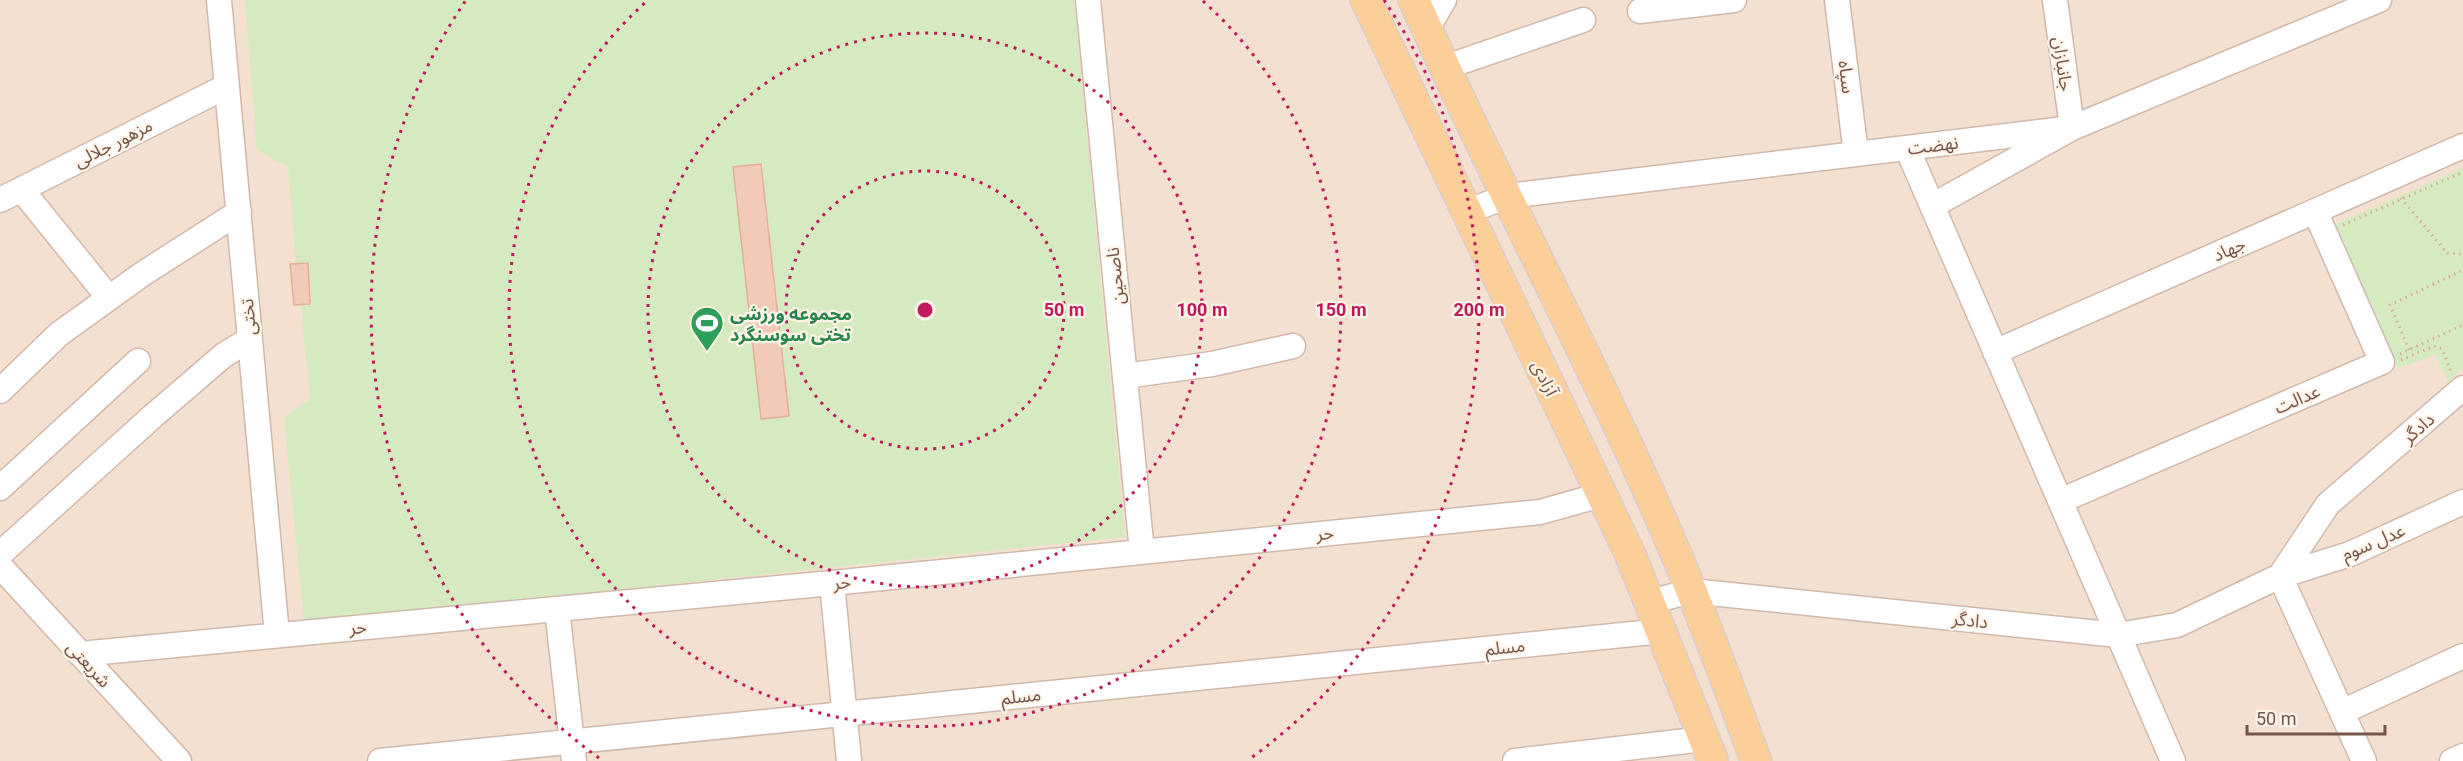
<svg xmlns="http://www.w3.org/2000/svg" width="2463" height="761" font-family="Roboto,'Noto Sans Arabic',sans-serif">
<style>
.residential{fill:#f4e0d0}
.green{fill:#d5eac0}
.building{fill:#f2cab9;stroke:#e5af99;stroke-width:1.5}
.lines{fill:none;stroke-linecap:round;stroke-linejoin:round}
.minor-casing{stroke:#d0b8ab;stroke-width:27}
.major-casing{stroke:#d8cfcc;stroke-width:33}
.path{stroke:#d7ae9c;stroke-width:3;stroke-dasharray:1.5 4.5;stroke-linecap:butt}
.minor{stroke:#fff;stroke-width:24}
.major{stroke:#fcce99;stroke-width:30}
.ring{fill:none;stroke:#c2185b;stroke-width:3;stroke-dasharray:3 6}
.labels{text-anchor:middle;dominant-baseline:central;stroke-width:4.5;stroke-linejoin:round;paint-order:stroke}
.street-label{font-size:18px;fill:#745448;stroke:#fff4e8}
.leisure-label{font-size:18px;font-weight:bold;fill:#27864d;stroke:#fff4e8;text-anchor:start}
.centre{fill:#c2185b;stroke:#fff4e8;stroke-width:3}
.ring-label{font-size:18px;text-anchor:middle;font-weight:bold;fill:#c2185b;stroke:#fff4e8;stroke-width:4.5;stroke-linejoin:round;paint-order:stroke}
</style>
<rect width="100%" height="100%" fill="#fcf0e2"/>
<path class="residential" d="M0 0H2463V761H0Z"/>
<path class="green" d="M245 0H1074L1125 537 304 622 284 418 310 399 301 305H294L289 265 296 264 288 167 257 150Z
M2463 168V368L2448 382 2436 355 2398 368 2334 225Z"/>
<path class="building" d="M761 164 789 416 761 419 733 167Z
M308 263 310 304 294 305 290 264Z"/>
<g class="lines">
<defs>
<path id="minor" d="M219 0 277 635
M1088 0 1142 552
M1837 0 1856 154
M1640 11 1734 0
M1427 29 1444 0
M1443 68 1583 20
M1907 148 2173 761
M21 189 109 298
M0 200 227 86
M1932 206 2072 128 2055 0
M1466 212 1508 196 2072 128 2379 0
M1995 352 2463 146
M1125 376 1212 364 1293 346
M0 391 59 334 141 275 239 212
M0 488 138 361
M2060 501 2382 362 2315 211
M0 554 153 416 224 355 250 339
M0 566 179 761
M2280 576 2328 504 2463 388
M2280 576 2350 554 2463 502
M832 583 849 761
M1650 602 1691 591 2118 635 2177 625 2280 576 2364 761
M557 609 574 761
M80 654 832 583 1540 512 1601 495
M2342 712 2463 656
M380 761 1662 631
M1515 761 1704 739
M2452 761 2463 756"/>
<path id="major" d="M1366 0 1630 554 1713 761
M1414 0C1494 180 1589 353 1667 533 1700 608 1728 684 1756 761"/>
</defs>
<use href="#minor" class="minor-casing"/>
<use href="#major" class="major-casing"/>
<path class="path" d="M2401 198 2447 253 2461 254 2463 258
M2343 225 2463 172
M2409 350 2390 305 2463 270
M2400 354 2463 325
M2401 360 2434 346 2442 349 2451 371"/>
<use href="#minor" class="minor"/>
<use href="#major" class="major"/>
</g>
<g class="ring">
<circle cx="925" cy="310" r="139"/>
<circle cx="925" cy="310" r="277"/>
<path d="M1203 1A416 416 0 1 1 647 1"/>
<path d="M599 758A554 554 0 0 1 466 0M1384 0A554 554 0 0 1 1251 758"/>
</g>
<defs>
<symbol id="stadium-pin" viewBox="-11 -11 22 30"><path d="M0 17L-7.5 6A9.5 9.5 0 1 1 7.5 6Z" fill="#2e9e5b" stroke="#fff4e8"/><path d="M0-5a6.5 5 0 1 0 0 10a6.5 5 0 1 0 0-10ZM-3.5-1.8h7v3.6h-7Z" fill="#fff"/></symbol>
</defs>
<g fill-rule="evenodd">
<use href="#stadium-pin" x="688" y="304" width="38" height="52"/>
</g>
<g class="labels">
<g class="street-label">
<text transform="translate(2063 64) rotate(82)">جانبازان</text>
<text transform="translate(1847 77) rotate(83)">سپاه</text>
<text transform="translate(113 143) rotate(-27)">مزهور جلالی</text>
<text transform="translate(1933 145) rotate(-7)">نهضت</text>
<text transform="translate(2229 249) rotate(-24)">جهاد</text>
<text transform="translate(1115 276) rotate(-96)">ناصحین</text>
<text transform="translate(248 317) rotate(-95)">تختی</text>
<text transform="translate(1545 378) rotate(64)">آزادی</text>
<text transform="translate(2297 399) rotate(-23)">عدالت</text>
<text transform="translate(2418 428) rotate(-41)">دادگر</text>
<text transform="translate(1325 533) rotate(-6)">حر</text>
<text transform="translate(2373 542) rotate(-23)">عدل سوم</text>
<text transform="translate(842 582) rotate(-6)">حر</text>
<text transform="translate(1970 620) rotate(6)">دادگر</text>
<text transform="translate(358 627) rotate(-5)">حر</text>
<text transform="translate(1505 647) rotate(-6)">مسلم</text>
<text transform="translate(89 664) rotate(47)">شریعتی</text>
<text transform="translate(1021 696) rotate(-6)">مسلم</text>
</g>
<g class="leisure-label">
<text x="730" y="313">مجموعه ورزشی<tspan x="730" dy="21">تختی سوسنگرد</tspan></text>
</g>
</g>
<circle cx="925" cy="310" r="9" class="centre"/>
<g class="ring-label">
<text x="1064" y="316">50 m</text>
<text x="1202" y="316">100 m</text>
<text x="1341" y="316">150 m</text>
<text x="1479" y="316">200 m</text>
</g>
<path d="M2247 725v9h138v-9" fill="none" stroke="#745448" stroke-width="3"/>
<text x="2256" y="725" font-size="18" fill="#745448" stroke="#fff4e8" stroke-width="4.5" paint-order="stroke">50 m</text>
</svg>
